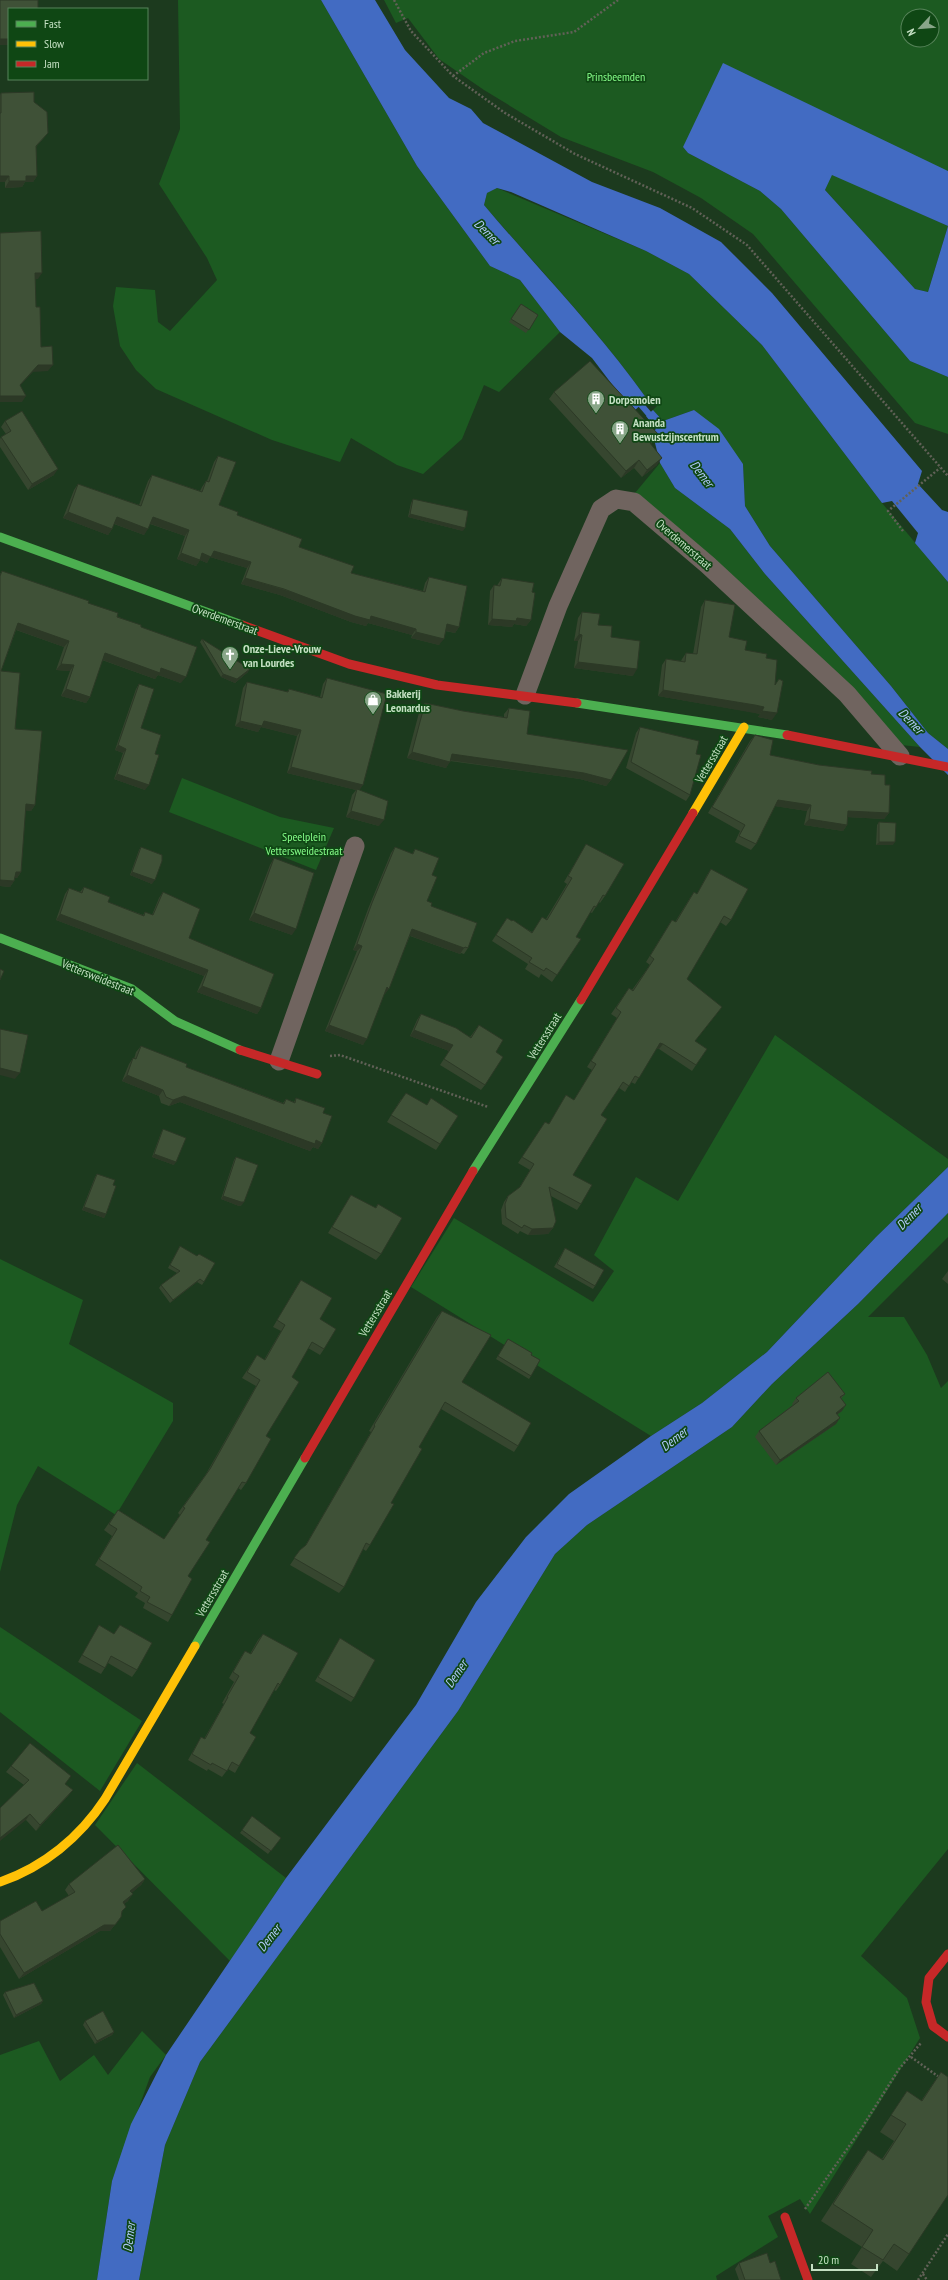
<svg xmlns="http://www.w3.org/2000/svg" width="948" height="2280" font-family="'PT Sans Narrow',sans-serif">
<style>
.green{fill:#1c5a21;fill-rule:evenodd}
.water{fill:#426bc2;fill-rule:evenodd}
.lines{fill:none;stroke-linecap:round;stroke-linejoin:round}
.stream{stroke:#426bc2;stroke-width:6}
.path{stroke:#616157;stroke-width:2.5;stroke-dasharray:2 2;stroke-linecap:butt}
.street{stroke:#70645f;stroke-width:19}
.fast{stroke:#4caf50;stroke-width:9}
.slow{stroke:#ffc107;stroke-width:9}
.jam{stroke:#c62828;stroke-width:9}
.wall{fill:#36462f}
.shaded-wall{fill:#2c3926}
.building{fill:#3f5137;stroke:#2c3926}
.labels{text-anchor:middle;dominant-baseline:central;stroke-width:3.5;stroke-linejoin:round;paint-order:stroke}
.park-label{font-size:12px;fill:#86fd89;stroke:#0f4714}
.poi-label{font-size:12px;font-weight:bold;fill:#c4e0c3;stroke:#0f4714;text-anchor:start}
.street-label{font-size:12px;fill:#c4e0c3;stroke:#0f4714}
.water-label{font-size:13px;font-style:italic;fill:#b3cbfd;stroke:#0f4714}
</style>
<rect width="100%" height="100%" fill="#1c3a1e"/>
<path class="green" d="M178 0H321L417 166 490 266 520 280 560 332 499 392 484 385 462 439 423 474 397 465 351 438 340 462 272 440 156 389 136 370 120 346 113 306 116 287 155 290 158 322 170 331 217 280 207 258 159 184 180 129Z
M384 0H948V171L683 147 688 153 760 191 781 209 910 361 948 377V434L915 423 753 234 701 198 653 172 561 137 484 90 439 59 408 18 396 23ZM908 16H932V40H908Z
M832 174 948 226 928 292 915 289 825 190Z
M497 188 646 251 689 274 762 345 882 503 948 582V749L928 733 891 686 770 546 745 506 743 464 694 410 663 421 653 410 657 406 649 397 647 399C598 330 539 269 484 205L487 193Z
M660 463 675 488 730 529 765 574 920 747 901 745 635 493Z
M182 778 280 817 334 828 316 870 169 812Z
M775 1035 948 1159V1167L876 1237 767 1352 702 1403 651 1436 411 1287 454 1218 593 1302 614 1271 594 1255 636 1177 678 1201Z
M948 1213V1237L868 1317H904L927 1355 941 1388 948 1381V1849L861 1956 907 1998 920 2038 810 2214 800 2199 768 2216 778 2237 716 2276 717 2280H139L165 2145 200 2062 458 1711 555 1554 587 1525 732 1427 772 1384 858 1304Z
M0 1259 83 1300 69 1344 173 1403V1421L116 1515 38 1466 17 1505 0 1572Z
M0 1627 142 1721 100 1791 0 1712Z
M137 1763 286 1878 230 1961 95 1825Z
M142 2031 166 2055 150 2077 112 2181 97 2280H0V2055L39 2041 60 2081 94 2055 108 2075Z"/>
<path class="water" d="M321 0H375L405 50 449 98 471 109 483 123 592 182 660 208 721 242 772 293 922 471 918 484 942 510 948 512V582L915 543 918 533 892 501 882 503 762 345 689 274 646 251 511 192 497 188 487 193 484 205C539 270 598 330 647 399L633 412 592 358 560 332 520 280 490 266 417 166Z
M723 63 948 171V377L910 361 781 209 760 191 688 153 683 147ZM832 175 948 226 928 292 915 289 825 190Z
M653 410 663 421 694 410 719 429 743 464 745 506 770 546 891 686 928 733 948 749V775L920 747 765 574 730 529 675 488 660 463 654 439 650 434 656 429 646 416Z
M948 1167V1213L858 1304 772 1384 732 1427 587 1525 555 1554 458 1711 200 2062 165 2145 139 2280H97L112 2181 131 2124 166 2055 286 1878 416 1705 476 1602 526 1537 569 1494 651 1436 702 1403 767 1352 876 1237Z"/>
<g class="lines">
<path class="stream" d="M636 399 654 420"/>
<path class="path" d="M394 0 411 31 453 76 505 113 575 154 692 208 747 245 948 476
M453 76 484 53 515 41 574 32 618 0
M903 531 888 511 940 468
M330 1056 340 1055 488 1107
M911 2057 939 2077
M805 2209 861 2129 899 2069 921 2043
M923 2274 927 2280
M918 2280 948 2234"/>
<path class="street" d="M525 695 558 606 601 509 616 499 634 502 708 565 847 694 900 756
M279 1061 355 846"/>
<path class="fast" d="M0 537 242 625
M577 703 787 735
M0 938 132 989 175 1021 240 1050
M473 1171 581 1000
M195 1646 305 1458"/>
<path class="slow" d="M693 813 744 727
M0 1882C44 1867 80 1837 105 1799L195 1646"/>
<path class="jam" d="M242 625 349 664 437 685 577 703
M787 735 948 767
M581 1000 693 813
M240 1050 317 1074
M305 1458 473 1171
M948 1954 929 1978 926 2002 933 2026 948 2037
M785 2217 808 2280"/>
</g>
<path class="wall" d="M1 93 34 102 48 133 36 147 37 176 33 182H25L22 187 5 188V182H0V95Z
M521 304 538 315 526 333 509 322Z
M554 392 658 434 651 444 657 465 642 477 634 468 621 478 549 399Z
M5 421 54 475 28 490 0 447V439L1 437 6 434 1 427Z
M218 456 219 505 237 515 351 573 423 591 425 583 429 577 459 627 455 633 445 631 439 645 411 638 412 635 368 623 366 626 351 622 280 595 241 584 247 568 210 557 207 563 200 560 196 566 177 559 185 536 150 524 144 535 114 524 112 529 108 535 63 518 74 490 78 484 139 505 148 481 152 475 200 491 202 487 206 481H207L214 462Z
M413 499 463 531 408 517 411 503Z
M2 571 88 603 141 627 181 683 158 675 155 679 102 660 90 697 86 703 61 696 70 671 56 670 64 647 16 630 1 671 35 805 31 811 25 810 21 872 17 878H15L14 881 10 887 0 886V574Z
M502 578 531 620 526 626 514 624 512 627 488 625 490 591 494 585 497 586 498 584Z
M705 600 729 637 745 650 766 658 772 720 758 717 760 714 751 712 658 696 662 665 666 659 681 661 682 659 686 653 693 654 701 607Z
M582 612 598 625 633 676 574 668 578 641H574L578 618Z
M202 639 248 672 235 683 221 677 200 642Z
M327 678 359 790 379 826 346 817 352 795 356 790 287 773 297 736 261 727 258 732 235 726 243 688 247 682 287 692 289 689 320 697 323 684Z
M139 684 141 728 155 754 145 790 114 779 123 753 115 750 136 689Z
M425 703 463 711 504 717V714L509 708 527 734 611 780 606 786 580 779 450 761 446 768 407 758 420 709Z
M640 727 696 754 690 795 686 801 626 768 636 733Z
M755 735 770 755 819 765 871 774 885 785 889 813 884 819 847 817V825L843 831 804 825 807 811 775 806 756 844 751 850 735 842 740 831 708 813 750 741Z
M879 822 893 845H876L877 825Z
M586 844 605 896 600 903 599 902 592 913 590 912 576 937 581 939 552 982 541 974 539 978 525 969 528 964 492 941 507 918 532 932 546 919 567 884 564 882 582 851Z
M141 847 152 884 130 875 139 850Z
M395 847 412 854 415 849 432 875 427 901 468 948 464 954 461 953 460 954 410 936 385 994H384L363 1045 325 1031 357 951 353 950 368 909 391 853Z
M274 858 292 935 249 920 270 865Z
M711 869 731 920 726 926 720 922 687 979 718 1012 695 1041 707 1049 692 1071 659 1049H656L635 1084 631 1082 625 1092 619 1088 601 1115 573 1175 581 1204 577 1210 551 1196 553 1228 548 1234 528 1235 520 1231 518 1234 502 1224 501 1210 504 1202 508 1196 519 1188 530 1170 518 1163 545 1122 549 1124 566 1095 574 1100 592 1070 587 1067 617 1018 611 1014 629 988 632 990 650 965 646 962 668 926 672 920 675 922 690 898 694 892 697 894 707 875Z
M84 887 108 902 143 915 145 912 152 915 159 898 163 892 189 938 261 1008 257 1014 197 992 204 976 56 920 65 894 69 888 80 892Z
M421 1014 470 1037 479 1025 485 1085 481 1090 440 1065 449 1051 410 1036 417 1020Z
M141 1046 186 1067 283 1103 286 1099 294 1102 296 1098 323 1113 322 1143 318 1149 313 1147 310 1151 180 1102 169 1106 161 1103 159 1096 122 1081 129 1064 133 1058 134 1059 136 1052Z
M431 1098 440 1144 436 1150 387 1122 401 1099 427 1105Z
M163 1129 174 1165 152 1157 161 1133Z
M236 1157 242 1205 239 1206 221 1199 234 1160Z
M97 1174 113 1185 106 1214 104 1218 82 1210 95 1177Z
M351 1195 375 1208 378 1204 381 1254 376 1260 328 1233Z
M180 1246 204 1282 202 1285 197 1282 170 1303 159 1288 161 1285 177 1273 168 1268Z
M565 1248 595 1286 593 1289 554 1267Z
M948 1271V1284L942 1279Z
M301 1280 320 1319 324 1349 320 1355 308 1348 292 1377 246 1483 241 1490 238 1488 206 1540 188 1576 172 1615 168 1622 143 1608 145 1603 135 1597 138 1593 95 1565 112 1536 104 1530 118 1510 164 1539 180 1515 178 1513 206 1474 256 1386 242 1378 257 1355 264 1360 281 1331 273 1327 297 1286Z
M442 1311 462 1382 518 1446 514 1452 441 1409 419 1447 370 1545 366 1551 363 1549 344 1587 339 1593 290 1565 300 1550 305 1546 371 1432 369 1431 437 1317Z
M508 1339 531 1355V1376L529 1379 496 1359Z
M845 1394 841 1399 842 1411 838 1414 836 1424 776 1465 755 1437 759 1431 793 1405 792 1404 796 1398Z
M99 1625 114 1634 120 1625 137 1670 132 1677 108 1663 101 1674 78 1662 95 1632Z
M263 1634 280 1685 276 1691 274 1690 250 1733 239 1766 235 1773 228 1769 222 1777 208 1769 207 1771 188 1760 197 1744 201 1737 204 1739 224 1704 222 1703 234 1682 229 1678 241 1657 245 1651 250 1654 258 1640Z
M340 1638 354 1698 351 1702 315 1681Z
M11 1766 65 1784 73 1790 68 1796 36 1831 26 1820 24 1785 6 1772Z
M252 1816 281 1838 268 1854 240 1833Z
M145 1879 141 1885 131 1893 128 1901 124 1904 121 1917 110 1931H100L19 1979 0 1947V1921L42 1911 69 1896 65 1890 69 1884Z
M5 1992 43 2001 41 2004 14 2018 3 1995Z
M85 2021 114 2032 112 2035 95 2044 83 2025Z
M941 2072 909 2254 897 2271 883 2261 871 2277 851 2264 862 2247 821 2221 856 2167 868 2150 882 2159 894 2141 880 2132 907 2091 921 2101Z
M739 2263H770L781 2280H739L735 2269Z"/>
<path class="shaded-wall" d="M0 39H9V45H0Z
M0 176H9L5 182H0Z
M26 176H37L33 182H25L22 187 5 188 9 181Z
M35 273H42L38 279 30 280Z
M38 365H53L48 371 33 372 15 391 20 385Z
M0 396H26L22 402H0Z
M662 458 657 465 642 477 647 470Z
M639 460 634 468 621 478 626 471Z
M58 469 54 475 28 490 32 484Z
M68 512 112 529 108 535 63 518Z
M410 514 465 528 463 531 408 517Z
M117 517 148 529 144 535 112 523Z
M153 517 189 530 185 536 148 523Z
M214 551 251 562 247 568 210 557 207 563 200 560 196 566 177 559 181 553H202Z
M245 578 371 616 416 629 412 635 368 623 366 626 351 622 280 595 241 584Z
M517 618 531 620 526 626 514 624 512 627 488 625 492 619Z
M18 623 69 641 64 647 14 629Z
M447 624 459 627 455 633 443 630Z
M416 632 444 639 439 645 411 638Z
M579 634 582 635 578 641H574Z
M105 653 161 668 186 677 181 683 158 675 155 679 100 659Z
M578 662 637 669 633 676 574 668Z
M61 664 74 665 70 671 56 670Z
M250 669 248 672 235 683 221 677 223 674Z
M66 689 90 697 86 703 61 696Z
M663 690 755 705 764 707 760 714 658 696Z
M762 711 777 713 772 720 758 717Z
M240 721H264L301 730 297 736 261 727 258 732 235 726Z
M118 745 126 749 123 753 115 750Z
M412 752 450 762 446 768 407 758Z
M452 754 584 773 611 780 606 786 580 779 448 760Z
M291 767 363 785 359 791 357 789 356 790 287 773Z
M117 774 149 785 145 790 114 779Z
M778 800 811 805 807 811 774 806Z
M26 804 35 805 31 811 21 810Z
M351 811 384 820 379 826 346 817Z
M848 811 889 813 884 819 844 817Z
M809 819 847 825 843 831 804 825Z
M879 842H895L893 845H876Z
M16 872H21L17 878H11Z
M132 872 155 880 152 884 130 875Z
M0 880 14 881 10 887 0 886Z
M254 913 296 929 292 935 249 920Z
M60 914 208 970 204 976 56 920Z
M412 929 464 948 460 954 408 935Z
M357 944 362 946 357 951 353 950Z
M202 986 261 1008 257 1014 197 992Z
M387 987 389 989 385 994 383 993Z
M329 1025 367 1039 363 1045 325 1031Z
M414 1030 453 1045 449 1051 410 1036Z
M660 1043 663 1044 659 1049H656Z
M0 1068 20 1073 15 1079 0 1075Z
M127 1075 163 1090 159 1096 122 1081Z
M184 1096 316 1140 322 1143 318 1149 313 1147 310 1151 180 1102 169 1106 173 1100Z
M154 1154 176 1162 174 1165 152 1157Z
M223 1196 244 1202 242 1205 239 1206 221 1199Z
M84 1207 106 1214 104 1218 82 1210Z
M553 1228 548 1234 528 1235 532 1229Z
M200 1279 197 1282 170 1303 173 1300Z
M846 1405 842 1411 832 1418 836 1413Z
M840 1418 836 1424 776 1465 780 1460Z
M73 1790 68 1796 36 1831 40 1825Z
M30 1814 26 1820 0 1841V1838Z
M145 1879 141 1885 126 1898 130 1891Z
M133 1894 128 1901 119 1908 123 1902Z
M121 1917 110 1931H100L19 1979 24 1973 104 1925Z
M43 2001 41 2004 14 2018 16 2015Z
M114 2032 112 2035 95 2044 97 2041Z"/>
<path class="building" d="M0 0H38V9H9V39H0Z
M34 92V102L47 112 48 133 36 146 37 176H26V181H9V176H0V113H1V93Z
M41 231 42 273H35L36 307H40L41 347 52 346 53 365H38L20 385 26 396H0V233Z
M521 304 538 315 529 330 511 319Z
M590 361 658 434 650 443 662 458 647 470 639 460 626 471 554 392Z
M22 411 58 469 32 484 1 437 11 431 5 421Z
M218 456 236 462 219 505 238 512 237 515 302 539 299 547 354 566 351 573 425 592 429 577 467 586 459 627 447 624 444 639 416 632V629L371 616 370 620 355 616 284 589 245 578 251 562 214 551 211 557 202 553 200 560 181 553 189 530 153 517 148 529 117 517 112 529 68 512 78 484 141 506 152 475 202 492 206 481 209 482Z
M413 499 468 511 465 528 410 514Z
M2 571 89 601 88 603 118 613 117 617 141 625V627L197 647 186 677 161 668 160 673 105 653 90 697 66 689 74 665 61 664 69 641 18 623 1 671 20 673 15 729 42 731 35 805 26 804 21 872H16L14 881 0 880V576Z
M502 578 534 583 532 592 535 593 531 620 517 618 516 621 492 619 494 585 500 586Z
M705 600 735 605 729 637 747 641 745 650 767 654 766 658 777 660 775 685 779 679 783 681 777 713 762 711 764 707 755 705 663 690 666 659 685 662 686 653 697 654Z
M582 612 600 614 598 625 612 626 611 637 640 641 637 669 578 662 582 635 579 634Z
M202 639 250 669 237 679 223 674Z
M327 678 387 694 363 785 291 767 301 730 264 721 262 726 240 721 247 682 288 692 289 689 322 698Z
M139 684 154 689 141 728 161 735 155 754 159 755 149 785 117 774 126 749 118 745Z
M425 703 463 711 507 718 509 708 530 711 527 734 628 750 611 780 584 773 452 754 450 762 412 752Z
M640 727 699 741 696 754 701 755 690 795 631 762Z
M755 735 773 740 770 755 819 765 872 771 871 774 885 775V785H890L889 813 848 811 847 825 809 819 811 805 778 800 756 844 739 836 745 825 712 807Z
M357 789 388 801 384 820 351 811Z
M879 822 896 823 895 842H879Z
M586 844 624 864 605 896 603 895 596 907 594 906 576 937 581 939 557 975 546 968 544 971 529 962 532 958 496 935 507 918 512 921 513 920 532 933 542 917 547 920 572 878 568 876Z
M141 847 162 855V861L155 880 132 872Z
M395 847 413 854 415 849 439 858 432 875 437 877 427 901 432 903 431 906 477 923 468 948 465 947 464 948 412 929 389 989 387 987 367 1039 329 1025 362 946 357 944 372 903Z
M274 858 314 873 296 929 254 913Z
M711 869 748 889 731 920 724 916 687 979 722 1007 695 1041 707 1049 696 1065 663 1044 660 1043 639 1078 635 1076 629 1086 623 1082 601 1115 607 1119 573 1175 592 1185 581 1204 549 1187 556 1221 553 1228 532 1229 524 1225 522 1228 506 1218 505 1204 508 1196 520 1187 534 1164 522 1157 545 1122 549 1124 566 1095 574 1100 596 1064 591 1061 621 1012 616 1008 629 988 633 991 654 959 650 956 672 920 676 922 694 892 697 894Z
M84 887 110 897 108 902 144 916 145 912 153 915 163 892 200 909 189 938 274 974 261 1008 202 986 208 970 60 914 69 888 82 893Z
M0 969 4 971 0 980Z
M421 1014 456 1028 471 1038 479 1025 503 1040 496 1052 503 1057 485 1085 444 1059 453 1045 414 1030Z
M0 1029 28 1035 20 1073 0 1068Z
M141 1046 187 1064 186 1067 284 1104 286 1099 295 1103 296 1098 325 1108 323 1113 332 1116 322 1143 316 1140 315 1144 184 1096 173 1100 166 1097 163 1090 127 1075 133 1058 136 1059Z
M406 1093 427 1105 431 1098 458 1116 440 1144 391 1115Z
M163 1129 186 1138 176 1162 154 1154Z
M236 1157 258 1165 244 1202H241L223 1196Z
M97 1174 115 1180 113 1185 116 1186 106 1214 84 1207Z
M351 1195 376 1208 378 1204 402 1218 381 1254 332 1227Z
M180 1246 197 1256 199 1254 215 1263 204 1282 200 1279 173 1300 161 1285 180 1271 170 1265Z
M565 1248 604 1270 595 1286 557 1264Z
M301 1280 332 1298 320 1319 336 1329 324 1349 312 1342 292 1377 299 1382 266 1436 271 1439 246 1483 242 1482 206 1540 210 1542 188 1576 192 1579 172 1615 147 1602 150 1597 140 1591 142 1587 99 1559 117 1529 109 1524 118 1510 164 1539 185 1508 183 1507 210 1469 260 1380 247 1372 257 1355 265 1360 285 1325 277 1320Z
M442 1311 491 1335 462 1382 531 1423 518 1446 445 1402 419 1447 422 1449 391 1503 394 1504 370 1545 366 1543 344 1587 294 1558 300 1550 306 1545 375 1426 374 1425Z
M508 1339 532 1353 531 1355 540 1360 531 1376 498 1356Z
M828 1372 845 1394 840 1397 846 1405 836 1413 840 1418 780 1460 759 1431 799 1401 796 1398Z
M99 1625 114 1634 120 1625 152 1643 137 1670 111 1656 105 1668 82 1655Z
M263 1634 298 1653 280 1685 278 1683 250 1733 256 1737 239 1766 232 1762 227 1771 212 1763 211 1765 192 1754 201 1737 205 1739 228 1697H227L239 1676 233 1672 245 1651 251 1654Z
M340 1638 375 1660 354 1698 318 1677Z
M30 1743 71 1776 65 1784 73 1790 40 1825 30 1814 0 1838V1808L29 1780 11 1766Z
M252 1816 281 1838 271 1851 242 1830Z
M118 1845 145 1879 130 1891 133 1894 123 1902 126 1907 122 1911 121 1917 115 1925H104L24 1973 0 1934V1921L36 1901 42 1911 75 1892 69 1884Z
M34 1983 43 2001 16 2015 5 1992Z
M103 2011 114 2032 97 2041 85 2021Z
M941 2072 948 2077V2195L909 2254 894 2244 883 2260 862 2247 873 2230 833 2204 868 2150 883 2160 906 2124 891 2115 907 2091 922 2101Z
M767 2253 770 2263 775 2261 781 2280H745L739 2263Z"/>
<defs>
<symbol id="building-pin" viewBox="-11 -11 22 30"><path d="M0 17L-7.5 6A9.5 9.5 0 1 1 7.5 6Z" fill="#89a689" stroke="#0f4714"/><path d="M-4-6H4V6H1V3H-1V6H-4ZM-2.5-4.3h1.7v1.8h-1.7ZM.8-4.3h1.7v1.8H.8ZM-2.5-1h1.7V.8h-1.7ZM.8-1h1.7V.8H.8Z" fill="#fff"/></symbol>
<symbol id="church-pin" viewBox="-11 -11 22 30"><path d="M0 17L-7.5 6A9.5 9.5 0 1 1 7.5 6Z" fill="#89a689" stroke="#0f4714"/><path d="M-1.2-6h2.4v3.5h3.3v2.4h-3.3V6h-2.4V-.1h-3.3v-2.4h3.3Z" fill="#fff"/></symbol>
<symbol id="shop-pin" viewBox="-11 -11 22 30"><path d="M0 17L-7.5 6A9.5 9.5 0 1 1 7.5 6Z" fill="#89a689" stroke="#0f4714"/><path d="M-5-2.5h2.3a2.7 3.5 0 0 1 5.4 0H5L5.5 6h-11ZM-1.5-2.5h3a1.5 2.3 0 0 0-3 0Z" fill="#fff"/></symbol>
</defs>
<g fill-rule="evenodd">
<use href="#building-pin" x="586" y="389" width="20" height="27"/>
<use href="#building-pin" x="610" y="419" width="20" height="27"/>
<use href="#church-pin" x="220" y="645" width="20" height="27"/>
<use href="#shop-pin" x="363" y="690" width="20" height="27"/>
</g>
<g class="labels">
<g class="park-label">
<text x="616" y="76">Prinsbeemden</text>
<text x="304" y="836">Speelplein<tspan x="304" dy="14">Vettersweidestraat</tspan></text>
</g>
<g class="poi-label">
<text x="609" y="399">Dorpsmolen</text>
<text x="633" y="422">Ananda<tspan x="633" dy="14">Bewustzijnscentrum</tspan></text>
<text x="243" y="648">Onze-Lieve-Vrouw<tspan x="243" dy="14">van Lourdes</tspan></text>
<text x="386" y="693">Bakkerij<tspan x="386" dy="14">Leonardus</tspan></text>
</g>
<g class="street-label">
<text transform="translate(684 544) rotate(41)">Overdemerstraat</text>
<text transform="translate(225 619) rotate(20)">Overdemerstraat</text>
<text transform="translate(711 759) rotate(-60)">Vettersstraat</text>
<text transform="translate(98 977) rotate(22)">Vettersweidestraat</text>
<text transform="translate(544 1036) rotate(-58)">Vettersstraat</text>
<text transform="translate(375 1313) rotate(-59)">Vettersstraat</text>
<text transform="translate(212 1593) rotate(-60)">Vettersstraat</text>
</g>
<g class="water-label">
<text transform="translate(487 232) rotate(45)">Demer</text>
<text transform="translate(702 474) rotate(52)">Demer</text>
<text transform="translate(911 721) rotate(46)">Demer</text>
<text transform="translate(909 1217) rotate(-46)">Demer</text>
<text transform="translate(674 1439) rotate(-38)">Demer</text>
<text transform="translate(456 1674) rotate(-56)">Demer</text>
<text transform="translate(269 1938) rotate(-52)">Demer</text>
<text transform="translate(129 2237) rotate(-83)">Demer</text>
</g>
</g>
<rect x="8" y="8" width="140" height="72" fill="#0f4714" stroke="#57845a"/>
<rect x="16" y="21" width="20" height="6" fill="#4caf50" stroke="#57845a"/>
<text x="44" y="28" font-size="12" fill="#c4e0c3">Fast</text>
<rect x="16" y="41" width="20" height="6" fill="#ffc107" stroke="#57845a"/>
<text x="44" y="48" font-size="12" fill="#c4e0c3">Slow</text>
<rect x="16" y="61" width="20" height="6" fill="#c62828" stroke="#57845a"/>
<text x="44" y="68" font-size="12" fill="#c4e0c3">Jam</text>
<g transform="translate(920 28) rotate(244)"><circle r="19" fill="#0f4714" stroke="#57845a"/>
<path d="M0-3L7 15L0 10L-7 15Z" fill="#89a689"/>
<text y="-6" font-size="11" font-weight="bold" text-anchor="middle" fill="#c4e0c3">N</text>
</g>
<path d="M812 2264v6h65v-6" fill="none" stroke="#c4e0c3" stroke-width="2"/>
<text x="818" y="2264" font-size="12" fill="#c4e0c3" stroke="#0f4714" stroke-width="3" paint-order="stroke">20 m</text>
</svg>
